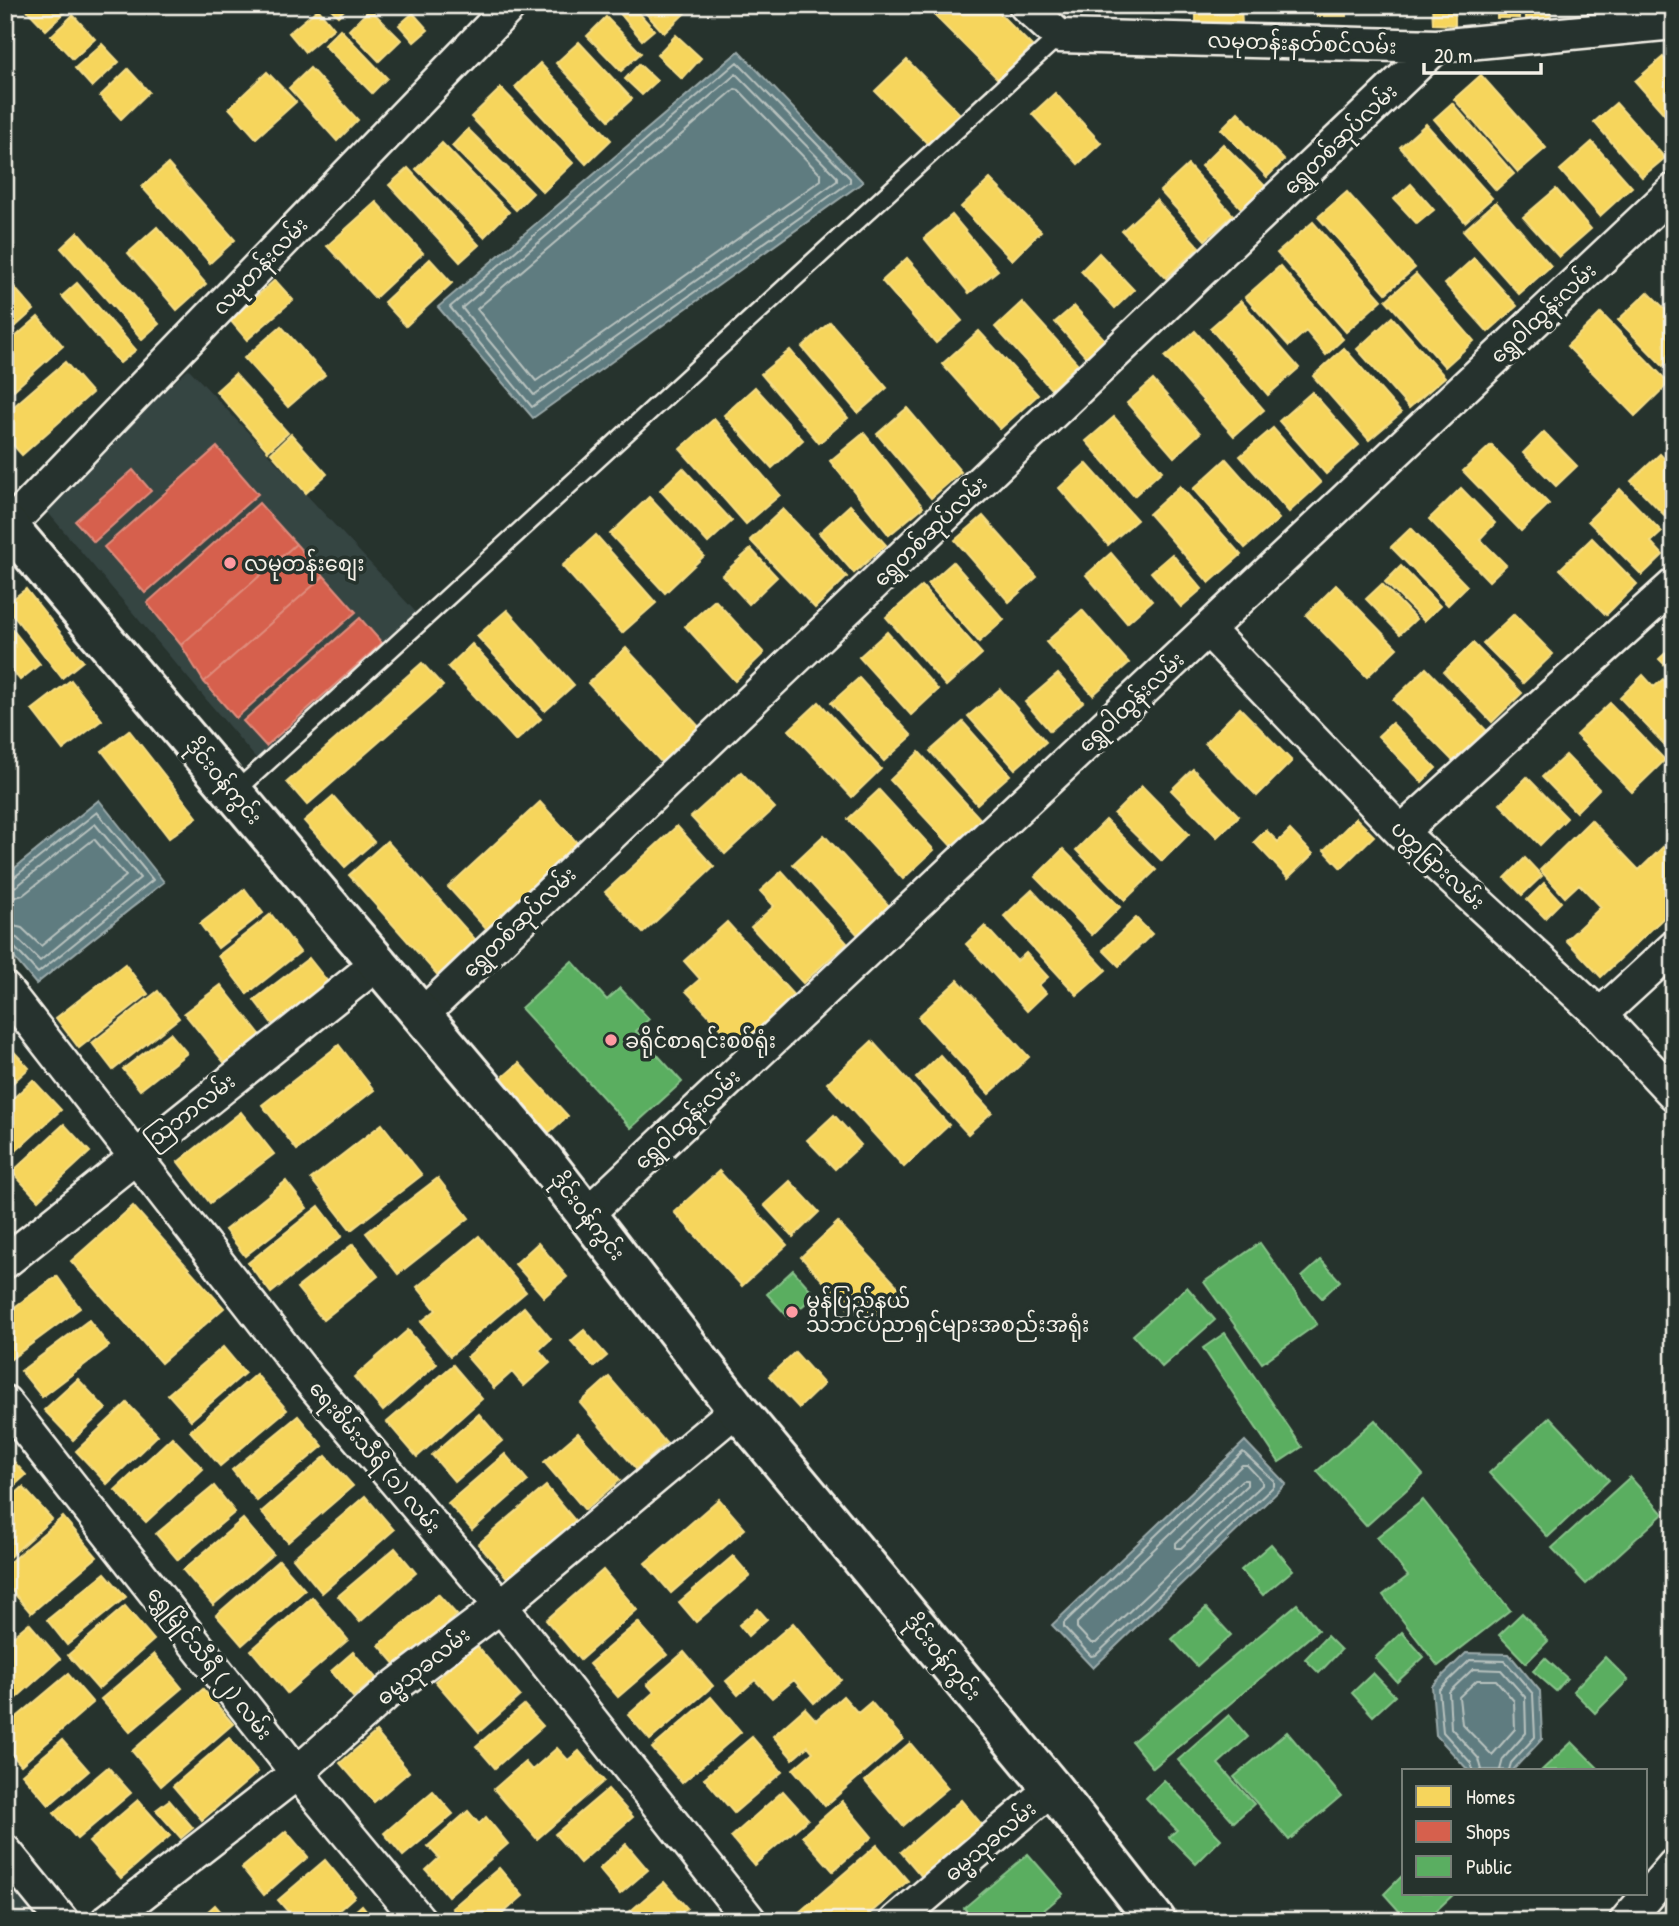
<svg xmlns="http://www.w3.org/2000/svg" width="1679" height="1926" font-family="'Patrick Hand','Noto Sans Myanmar',sans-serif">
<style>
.built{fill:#364443}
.water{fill:#5f7b80;stroke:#9baaaa;stroke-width:2}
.homes{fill:#f6d55c;stroke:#f5dd86;stroke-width:2}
.shops{fill:#d6604d;stroke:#df8c7c;stroke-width:2}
.public{fill:#5aae61;stroke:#88c28a;stroke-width:2}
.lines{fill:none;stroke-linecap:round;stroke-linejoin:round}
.shore{stroke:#b8c2be;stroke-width:2}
.service-casing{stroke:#f4f1e8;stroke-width:21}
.minor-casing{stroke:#f4f1e8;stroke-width:37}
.tertiary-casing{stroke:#f4f1e8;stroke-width:44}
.service{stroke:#26332d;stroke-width:16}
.minor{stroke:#26332d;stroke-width:32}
.tertiary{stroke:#26332d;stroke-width:38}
.poi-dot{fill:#ff9aa2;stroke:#26332d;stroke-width:2.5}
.labels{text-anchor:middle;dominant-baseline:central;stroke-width:7;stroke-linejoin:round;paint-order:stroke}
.street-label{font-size:21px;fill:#f4f1e8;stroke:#26332d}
.poi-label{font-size:21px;fill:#f4f1e8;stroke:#26332d;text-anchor:start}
</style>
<rect width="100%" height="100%" fill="#26332d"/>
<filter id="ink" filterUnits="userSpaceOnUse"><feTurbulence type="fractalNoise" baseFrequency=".0143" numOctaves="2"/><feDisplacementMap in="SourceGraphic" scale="14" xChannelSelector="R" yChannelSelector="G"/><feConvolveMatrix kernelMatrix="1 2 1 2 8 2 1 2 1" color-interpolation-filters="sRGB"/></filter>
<g filter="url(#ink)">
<path class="built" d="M189 369 426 623 266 770 40 503Z
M5 1859 55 1921H5Z"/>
<path class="water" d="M739 51 863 182 533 418 438 307Z
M99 800 164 882 36 984 5 947V876Z
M1245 1441 1286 1484 1093 1668 1052 1625Z
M1466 1653 1509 1654 1540 1691 1542 1739 1513 1770H1468L1436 1735 1432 1686Z"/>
<path class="homes" d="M22 5H73L46 30Z
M327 5H349L338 16Z
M613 5H632L654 30 642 40Z
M638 5H677L685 13 664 33Z
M932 5H991L1032 46 999 80 928 9Z
M1196 5H1241L1242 25H1196Z
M1317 5H1347V16H1317Z
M1432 5H1455V25L1433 24Z
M1497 5H1519V18H1497Z
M1526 5H1550L1551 18H1526Z
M318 9 334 28 305 52 289 33Z
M370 9 401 40 379 61 349 30Z
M413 13 428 30 414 42 399 25Z
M73 15 95 39 73 59 51 36Z
M606 17 641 53 621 71 587 36Z
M340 29 387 78 372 93 324 45Z
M676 35 701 58 682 79 657 55Z
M579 42 632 99 609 120 556 63Z
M102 44 119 62 92 87 75 68Z
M1663 57 1674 69V125L1635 81Z
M907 60 964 118 933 149 875 91Z
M540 63 611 140 586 164 515 87Z
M639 64 657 81 642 95 625 79Z
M310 68 358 120 337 141 289 88Z
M128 69 149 92 121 119 100 96Z
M267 72 296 102 256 138 229 108Z
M1481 75 1546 148 1518 172 1454 99Z
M501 88 573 163 543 192 471 117Z
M1055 93 1101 143 1078 164 1032 114Z
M1452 103 1514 174 1496 190 1434 119Z
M1616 103 1665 158 1642 177 1594 122Z
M1238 112 1284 160 1267 177 1221 129Z
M1426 124 1492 198 1465 222 1400 147Z
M468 129 533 193 516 210 452 146Z
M1592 142 1632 187 1600 216 1560 170Z
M442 143 509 212 484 237 416 169Z
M1223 144 1266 187 1243 210 1201 166Z
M168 164 235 240 210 263 142 187Z
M1188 165 1233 215 1205 240 1160 191Z
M408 168 479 245 460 262 389 185Z
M990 179 1041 231 1012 260 961 207Z
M1411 184 1434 210 1417 224 1394 199Z
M1556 189 1591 229 1559 257 1523 217Z
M1347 192 1415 268 1386 293 1318 217Z
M1156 200 1199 247 1166 278 1122 231Z
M376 202 423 253 375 298 327 246Z
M1496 202 1551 266 1519 294 1463 231Z
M952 215 998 270 969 293 924 238Z
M1313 222 1382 300 1346 332 1277 253Z
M157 227 206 284 177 310 128 253Z
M78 232 159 324 142 339 61 248Z
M1099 253 1134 290 1115 308 1081 271Z
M907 258 962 321 936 343 882 281Z
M1474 258 1517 306 1488 332 1445 284Z
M430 259 452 283 406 326 384 302Z
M1280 266 1343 339 1326 355 1306 331 1289 346 1245 297Z
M1416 274 1474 341 1445 367 1386 300Z
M7 279 34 310 5 336V281Z
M275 280 293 300 247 340 230 320Z
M77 283 136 350 120 363 62 296Z
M1648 292 1674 318V355L1663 366 1618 320Z
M1241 301 1299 368 1268 395 1210 328Z
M1022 302 1078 364 1051 389 995 327Z
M1074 306 1106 341 1087 358 1055 322Z
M1601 313 1669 383 1635 416 1567 346Z
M38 317 63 346 5 398V346Z
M1392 317 1445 377 1409 408 1357 349Z
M830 322 887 388 858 413 802 347Z
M281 326 325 375 288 407 244 358Z
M979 331 1038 395 1000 429 942 364Z
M1195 331 1264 410 1234 436 1165 357Z
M1344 348 1401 413 1369 440 1313 376Z
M790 350 848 418 819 443 761 374Z
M65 362 92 393 22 455 5 436V414Z
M235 374 288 433 268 451 216 391Z
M1153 380 1200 433 1174 457 1127 403Z
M755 387 803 440 772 468 724 415Z
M1312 392 1359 445 1326 474 1279 421Z
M907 408 961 472 931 498 877 434Z
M1114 417 1162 471 1134 496 1086 441Z
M714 419 780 495 746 524 680 449Z
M1273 428 1321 483 1289 512 1240 456Z
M1544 432 1577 466 1556 486 1523 453Z
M1674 432V450L1665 441Z
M864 433 923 507 889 535 830 461Z
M291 434 327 474 306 493 271 453Z
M1491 445 1549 504 1521 531 1463 471Z
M1660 454 1674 469V525L1631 481Z
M1226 459 1279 519 1245 548 1193 489Z
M1086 463 1137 520 1108 545 1059 488Z
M683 468 732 521 708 543 660 490Z
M1180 486 1241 555 1209 583 1149 514Z
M1461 488 1495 523 1480 539 1506 565 1489 581 1429 519Z
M1620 489 1662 532 1651 542 1663 555 1642 575 1588 521Z
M649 497 704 556 665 593 610 534Z
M850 505 886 545 854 573 819 533Z
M783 509 847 577 815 608 750 540Z
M983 516 1037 577 1009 602 955 540Z
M1411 528 1467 586 1448 605 1391 547Z
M596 535 656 603 622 633 562 566Z
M1592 538 1637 584 1606 615 1560 569Z
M751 549 777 577 749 604 722 575Z
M1111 553 1152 601 1127 623 1086 575Z
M1172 554 1202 589 1181 607 1151 572Z
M953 562 1004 620 979 642 928 584Z
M1401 566 1440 606 1424 621 1385 582Z
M1382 584 1416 619 1400 634 1366 599Z
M1336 585 1397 648 1367 677 1306 615Z
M922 586 982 654 946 686 886 617Z
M26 589 83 661 62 678 5 605Z
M715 600 764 653 735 681 685 626Z
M507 610 574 685 545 711 477 636Z
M1082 610 1129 663 1093 695 1046 642Z
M1514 614 1553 654 1523 683 1483 643Z
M5 620 40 664 20 680 5 661Z
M887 632 938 690 911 715 859 657Z
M1473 643 1522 693 1492 722 1444 672Z
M472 644 541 719 516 741 448 667Z
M1674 645V674L1659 659Z
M626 648 703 731 665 766 588 683Z
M422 663 443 686 307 805 287 782Z
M1426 668 1486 730 1454 762 1393 700Z
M1058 674 1083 702 1050 731 1025 702Z
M1643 675 1654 687 1663 679 1674 689V737L1665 745 1620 698Z
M859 678 912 736 884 761 831 703Z
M71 680 102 720 63 750 32 710Z
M1000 689 1046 742 1015 769 968 716Z
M819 702 881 769 852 797 789 730Z
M1610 703 1665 760 1632 792 1576 735Z
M1240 708 1292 761 1257 796 1205 743Z
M963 722 1010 775 977 804 930 751Z
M1392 723 1436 768 1422 782 1378 736Z
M129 730 197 817 169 838 102 751Z
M919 752 984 823 955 850 890 780Z
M1566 755 1599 789 1576 812 1542 777Z
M1193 769 1239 816 1217 837 1171 790Z
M741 772 775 808 725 854 691 817Z
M1527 777 1567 818 1540 845 1500 804Z
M1142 786 1189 834 1162 861 1114 814Z
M879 790 934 850 903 879 848 819Z
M333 796 374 842 345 867 304 821Z
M540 802 580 846 488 931 448 887Z
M1356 818 1374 836 1341 868 1324 850Z
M1106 820 1156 870 1125 900 1076 850Z
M1591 820 1639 870 1663 847 1674 858V908L1601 977 1566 940 1601 907 1579 884 1565 897 1540 870Z
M677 826 714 867 643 933 605 892Z
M1266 830 1278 842 1290 830 1313 854 1288 878 1254 842Z
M824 835 891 908 860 937 793 864Z
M387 841 481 946 442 980 349 875Z
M1063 849 1120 907 1092 935 1035 877Z
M1525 858 1542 876 1522 895 1505 878Z
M782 871 847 943 803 983 751 927 774 906 760 891Z
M1544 883 1561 902 1545 918 1527 900Z
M245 889 263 913 218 948 200 924Z
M1032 890 1106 970 1077 995 1004 916Z
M271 914 300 952 247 994 218 956Z
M1136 918 1152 934 1119 966 1103 950Z
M727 922 797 999 741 1050 686 991 700 979 684 961Z
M985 926 1017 961 1026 953 1048 977 1039 985 1046 993 1027 1011 966 944Z
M309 958 332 987 277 1030 254 1000Z
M125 964 148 994 79 1048 56 1018Z
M958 980 1029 1057 989 1094 918 1017Z
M221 985 263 1038 227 1066 184 1013Z
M158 991 179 1018 113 1070 92 1043Z
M170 1033 187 1053 140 1090 123 1069Z
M872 1041 949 1125 904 1167 827 1083Z
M5 1042 29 1068 5 1090Z
M339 1045 374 1090 297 1150 262 1105Z
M940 1055 992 1112 968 1134 916 1078Z
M519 1063 568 1116 546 1135 497 1082Z
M33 1080 61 1110 5 1161V1106Z
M241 1112 274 1154 210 1203 178 1162Z
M834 1115 861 1145 835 1169 807 1140Z
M64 1124 90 1152 38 1200 12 1172Z
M382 1124 422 1175 351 1230 311 1179Z
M719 1171 787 1245 742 1286 674 1212Z
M438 1178 469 1218 398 1274 366 1233Z
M286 1181 307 1208 245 1256 225 1230Z
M790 1181 819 1212 793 1237 764 1205Z
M133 1206 224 1308 161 1363 71 1261Z
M319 1206 342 1236 271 1293 248 1263Z
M5 1211 13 1219 5 1226Z
M838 1222 902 1291 864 1326 801 1257Z
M479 1236 526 1292 450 1356 421 1322 436 1310 417 1287Z
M538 1243 567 1277 544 1297 515 1264Z
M353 1244 378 1276 323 1320 297 1288Z
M57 1276 80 1308 11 1359 5 1351V1314Z
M524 1307 551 1339 539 1350 550 1363 524 1386 512 1372 494 1388 467 1357Z
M89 1320 109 1346 42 1397 21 1371Z
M408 1330 437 1364 383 1411 354 1377Z
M584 1330 607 1356 594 1367 571 1341Z
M223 1347 245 1373 191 1420 168 1394Z
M795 1352 824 1384 799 1408 769 1376Z
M453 1365 482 1399 417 1457 387 1422Z
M256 1374 287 1410 220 1466 190 1431Z
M609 1377 666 1443 636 1469 580 1403Z
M78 1379 106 1409 73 1440 44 1410Z
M127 1403 158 1435 107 1484 76 1451Z
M479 1414 502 1441 455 1482 432 1455Z
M298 1416 323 1446 257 1501 232 1470Z
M578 1433 620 1480 585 1510 544 1462Z
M172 1437 203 1469 146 1522 115 1490Z
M5 1452 26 1475 5 1494Z
M505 1454 528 1481 472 1530 448 1503Z
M326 1456 353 1486 288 1542 261 1512Z
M214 1486 235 1512 178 1560 156 1534Z
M546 1486 577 1523 510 1581 478 1544Z
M23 1487 52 1519 5 1561V1503Z
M365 1496 394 1530 322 1593 293 1558Z
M719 1499 745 1529 671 1593 645 1563Z
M63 1517 97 1557 31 1613 5 1583V1566Z
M243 1519 273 1554 213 1605 183 1570Z
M395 1548 416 1573 360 1622 338 1596Z
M733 1556 750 1576 696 1622 679 1602Z
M279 1560 305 1590 242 1645 216 1615Z
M603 1570 637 1610 580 1660 546 1620Z
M105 1573 126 1597 67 1645 47 1620Z
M438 1594 457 1615 397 1666 379 1645Z
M312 1597 348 1640 287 1693 251 1650Z
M125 1606 154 1640 98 1689 68 1655Z
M758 1609 767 1619 748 1636 739 1625Z
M638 1622 667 1655 618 1697 589 1664Z
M29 1623 60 1659 5 1708V1643Z
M793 1623 841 1680 814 1703 794 1680 772 1698 755 1680 738 1695 726 1681Z
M476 1645 520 1696 479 1732 435 1681Z
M353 1652 376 1678 353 1697 331 1671Z
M684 1652 713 1686 650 1740 628 1715 654 1692 647 1684Z
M154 1654 182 1688 130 1732 101 1699Z
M68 1674 93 1703 21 1765 5 1747V1727Z
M203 1689 233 1724 161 1786 132 1751Z
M843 1696 858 1713 871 1702 903 1739 825 1806 793 1769 813 1752 808 1746 793 1759 773 1736 805 1708 816 1720Z
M711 1697 741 1732 682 1783 652 1748Z
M524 1705 543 1726 495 1768 476 1746Z
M376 1732 409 1772 374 1802 340 1763Z
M752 1737 782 1772 734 1813 704 1778Z
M229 1738 258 1772 202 1820 173 1786Z
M62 1740 89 1771 49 1805 22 1774Z
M910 1743 948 1788 903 1826 865 1781Z
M557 1748 568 1760 579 1751 604 1781 537 1839 494 1789 525 1762 532 1770Z
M108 1767 131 1793 77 1839 54 1813Z
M608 1789 633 1817 580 1863 555 1834Z
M433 1791 453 1814 403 1856 384 1833Z
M783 1791 808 1819 754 1865 731 1837Z
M138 1800 170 1836 121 1878 89 1842Z
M169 1800 193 1828 181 1838 156 1810Z
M961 1800 983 1826 923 1878 901 1852Z
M842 1801 872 1837 833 1871 802 1836Z
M468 1811 479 1824 486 1817 508 1844 448 1896 426 1870 439 1858 428 1846Z
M286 1831 308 1857 264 1895 242 1868Z
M626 1844 648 1870 620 1894 599 1869Z
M877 1845 908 1881 861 1921H789Z
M325 1860 355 1896 327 1921H296L278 1900Z
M499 1868 523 1896 494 1921H463L452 1908Z
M664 1882 687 1908 672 1921H619Z
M215 1905 229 1921H197Z
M362 1905 375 1921H344Z"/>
<path class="shops" d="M217 447 258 494 145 593 104 547Z
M133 470 151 491 94 542 75 521Z
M259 503 296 544 181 645 147 603Z
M296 544 324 576 204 682 181 645Z
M324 576 356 612 236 718 204 682Z
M360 618 382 643 266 746 243 721Z"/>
<path class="public" d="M572 961 607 1000 620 988 649 1019 636 1031 682 1082 631 1128 521 1008Z
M1260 1243 1317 1324 1262 1363 1204 1282Z
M1321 1260 1340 1281 1322 1298 1302 1277Z
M793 1270 815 1295 789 1318 767 1294Z
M1187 1287 1215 1320 1162 1367 1133 1335Z
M1225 1333 1302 1447 1279 1462 1203 1348Z
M1550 1417 1609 1480 1548 1537 1489 1473Z
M1375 1420 1423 1475 1366 1526 1317 1471Z
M1630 1477 1663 1514 1586 1584 1552 1548Z
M1423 1500 1510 1610 1438 1666 1383 1595 1408 1576 1377 1537Z
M1271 1544 1293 1570 1263 1595 1241 1570Z
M1297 1604 1318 1630 1153 1768 1132 1742Z
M1206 1608 1231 1635 1197 1666 1172 1639Z
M1522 1613 1548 1641 1526 1663 1499 1635Z
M1402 1632 1424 1657 1397 1682 1375 1658Z
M1327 1636 1341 1650 1319 1673 1305 1659Z
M1605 1657 1628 1680 1595 1713 1573 1691Z
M1545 1658 1567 1678 1556 1691 1533 1671Z
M1373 1673 1395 1696 1373 1716 1352 1693Z
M1229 1715 1248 1737 1218 1764 1254 1804 1234 1822 1178 1760Z
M1287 1732 1341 1796 1289 1840 1234 1777Z
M1572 1742 1600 1770H1542Z
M1164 1780 1221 1839 1196 1864 1169 1837 1177 1830 1146 1798Z
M1028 1854 1063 1894 1031 1921H976L964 1908Z
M1404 1874V1893H1455L1425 1921H1408L1384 1894Z"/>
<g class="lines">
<path class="shore" d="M737 62 850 178V182L532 407 450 307Z
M736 74 837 177V181L534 395 462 308Z
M735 89 739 90 821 175V180L536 381 477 309Z
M5 881 12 879 97 812 153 880 38 973 13 946 5 944
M5 889 17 886 95 824 140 878 40 961 17 938 5 935
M5 900 23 895 94 839 126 876 41 946 22 928 5 924
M1243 1452 1274 1481V1486L1096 1655 1091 1656 1064 1627V1623Z
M1242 1465H1247L1262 1481V1485L1096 1643H1091L1077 1628V1623Z
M1242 1480H1247V1485L1181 1548H1176V1543Z
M1477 1680H1496L1514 1701 1515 1729 1492 1755 1462 1724 1459 1697Z
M1473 1770 1471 1763 1443 1732 1439 1690 1470 1660 1505 1661 1533 1694 1535 1737 1511 1763 1509 1770
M1482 1770 1479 1759 1451 1728 1449 1692 1473 1669 1501 1670 1525 1697 1526 1733 1503 1759 1500 1770"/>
<defs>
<path id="service" d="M234 793 1059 36"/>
<path id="minor" d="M1025 5 1059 36 1437 46 1674 23
M5 530 511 5
M1208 630 1401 832 1600 1015 1674 1094
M1401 832 1674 585
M5 989 310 1381 501 1606 750 1921
M422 1015 1437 46
M1600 1015 1674 947
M587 1214 1674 190
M5 1262 378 963
M5 1402 297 1773 420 1921
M5 1851 62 1921
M107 1921 297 1773 390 1690 501 1606 737 1409
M896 1921 1052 1788
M1626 1921 1674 1865"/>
<path id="tertiary" d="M5 522 544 1160 737 1409 1052 1788 1156 1921"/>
</defs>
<use href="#service" class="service-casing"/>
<use href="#minor" class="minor-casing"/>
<use href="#tertiary" class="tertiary-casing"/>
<use href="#service" class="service"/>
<use href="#minor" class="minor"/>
<use href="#tertiary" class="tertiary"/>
</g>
</g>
<g class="poi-dot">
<circle cx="230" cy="563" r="7"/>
<circle cx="611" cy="1040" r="7"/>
<circle cx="792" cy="1312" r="7"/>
</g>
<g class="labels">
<g class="street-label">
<text transform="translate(1302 43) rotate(2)">လမုတန်းနတ်စင်လမ်း</text>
<text transform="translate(1340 139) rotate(-44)">ရွှေတစ်ဆုပ်လမ်း</text>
<text transform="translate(260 266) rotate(-46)">လမုတန်းလမ်း</text>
<text transform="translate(1543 313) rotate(-43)">ရွှေဝါထွန်းလမ်း</text>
<text transform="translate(930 531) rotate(-44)">ရွှေတစ်ဆုပ်လမ်း</text>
<text transform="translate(1131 702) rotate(-43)">ရွှေဝါထွန်းလမ်း</text>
<text transform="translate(224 781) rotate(50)">ဒိုင်းဝန်ကွင်း</text>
<text transform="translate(1438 865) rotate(43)">ပတ္တမြားလမ်း</text>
<text transform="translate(519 922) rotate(-44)">ရွှေတစ်ဆုပ်လမ်း</text>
<text transform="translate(190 1111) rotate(-38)">သြဘာလမ်း</text>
<text transform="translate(687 1119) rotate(-43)">ရွှေဝါထွန်းလမ်း</text>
<text transform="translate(588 1216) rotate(52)">ဒိုင်းဝန်ကွင်း</text>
<text transform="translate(375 1457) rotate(50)">ရေးစိမ်းသီရိ (၁) လမ်း</text>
<text transform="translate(943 1657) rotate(50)">ဒိုင်းဝန်ကွင်း</text>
<text transform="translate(210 1663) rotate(52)">ရွှေမြိုင်သီရီ (၂) လမ်း</text>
<text transform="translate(423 1666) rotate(-38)">ဓမ္မသုခလမ်း</text>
<text transform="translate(990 1841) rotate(-40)">ဓမ္မသုခလမ်း</text>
</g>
<g class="poi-label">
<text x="244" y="563">လမုတန်းစျေး</text>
<text x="625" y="1040">ခရိုင်စာရင်းစစ်ရုံး</text>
<text x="806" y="1300">မွန်ပြည်နယ်<tspan x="806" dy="24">သဘင်ပညာရှင်များအစည်းအရုံး</tspan></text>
</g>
</g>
<rect width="1679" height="1926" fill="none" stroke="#26332d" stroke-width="28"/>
<rect x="14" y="14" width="1651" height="1898" fill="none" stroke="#f4f1e8" stroke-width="2.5" filter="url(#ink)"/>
<rect x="1402" y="1769" width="245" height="126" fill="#26332d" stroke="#787f78" stroke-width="2"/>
<rect x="1416" y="1786" width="35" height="21" fill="#f6d55c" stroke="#787f78" stroke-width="2"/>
<text x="1466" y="1804" font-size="21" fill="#f4f1e8">Homes</text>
<rect x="1416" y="1821" width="35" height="21" fill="#d6604d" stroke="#787f78" stroke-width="2"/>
<text x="1466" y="1839" font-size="21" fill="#f4f1e8">Shops</text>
<rect x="1416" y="1856" width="35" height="21" fill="#5aae61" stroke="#787f78" stroke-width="2"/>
<text x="1466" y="1874" font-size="21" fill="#f4f1e8">Public</text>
<path d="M1424 63v10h117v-10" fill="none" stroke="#f4f1e8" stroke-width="3.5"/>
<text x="1434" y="63" font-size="21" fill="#f4f1e8" stroke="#26332d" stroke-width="5" paint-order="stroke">20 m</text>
</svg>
